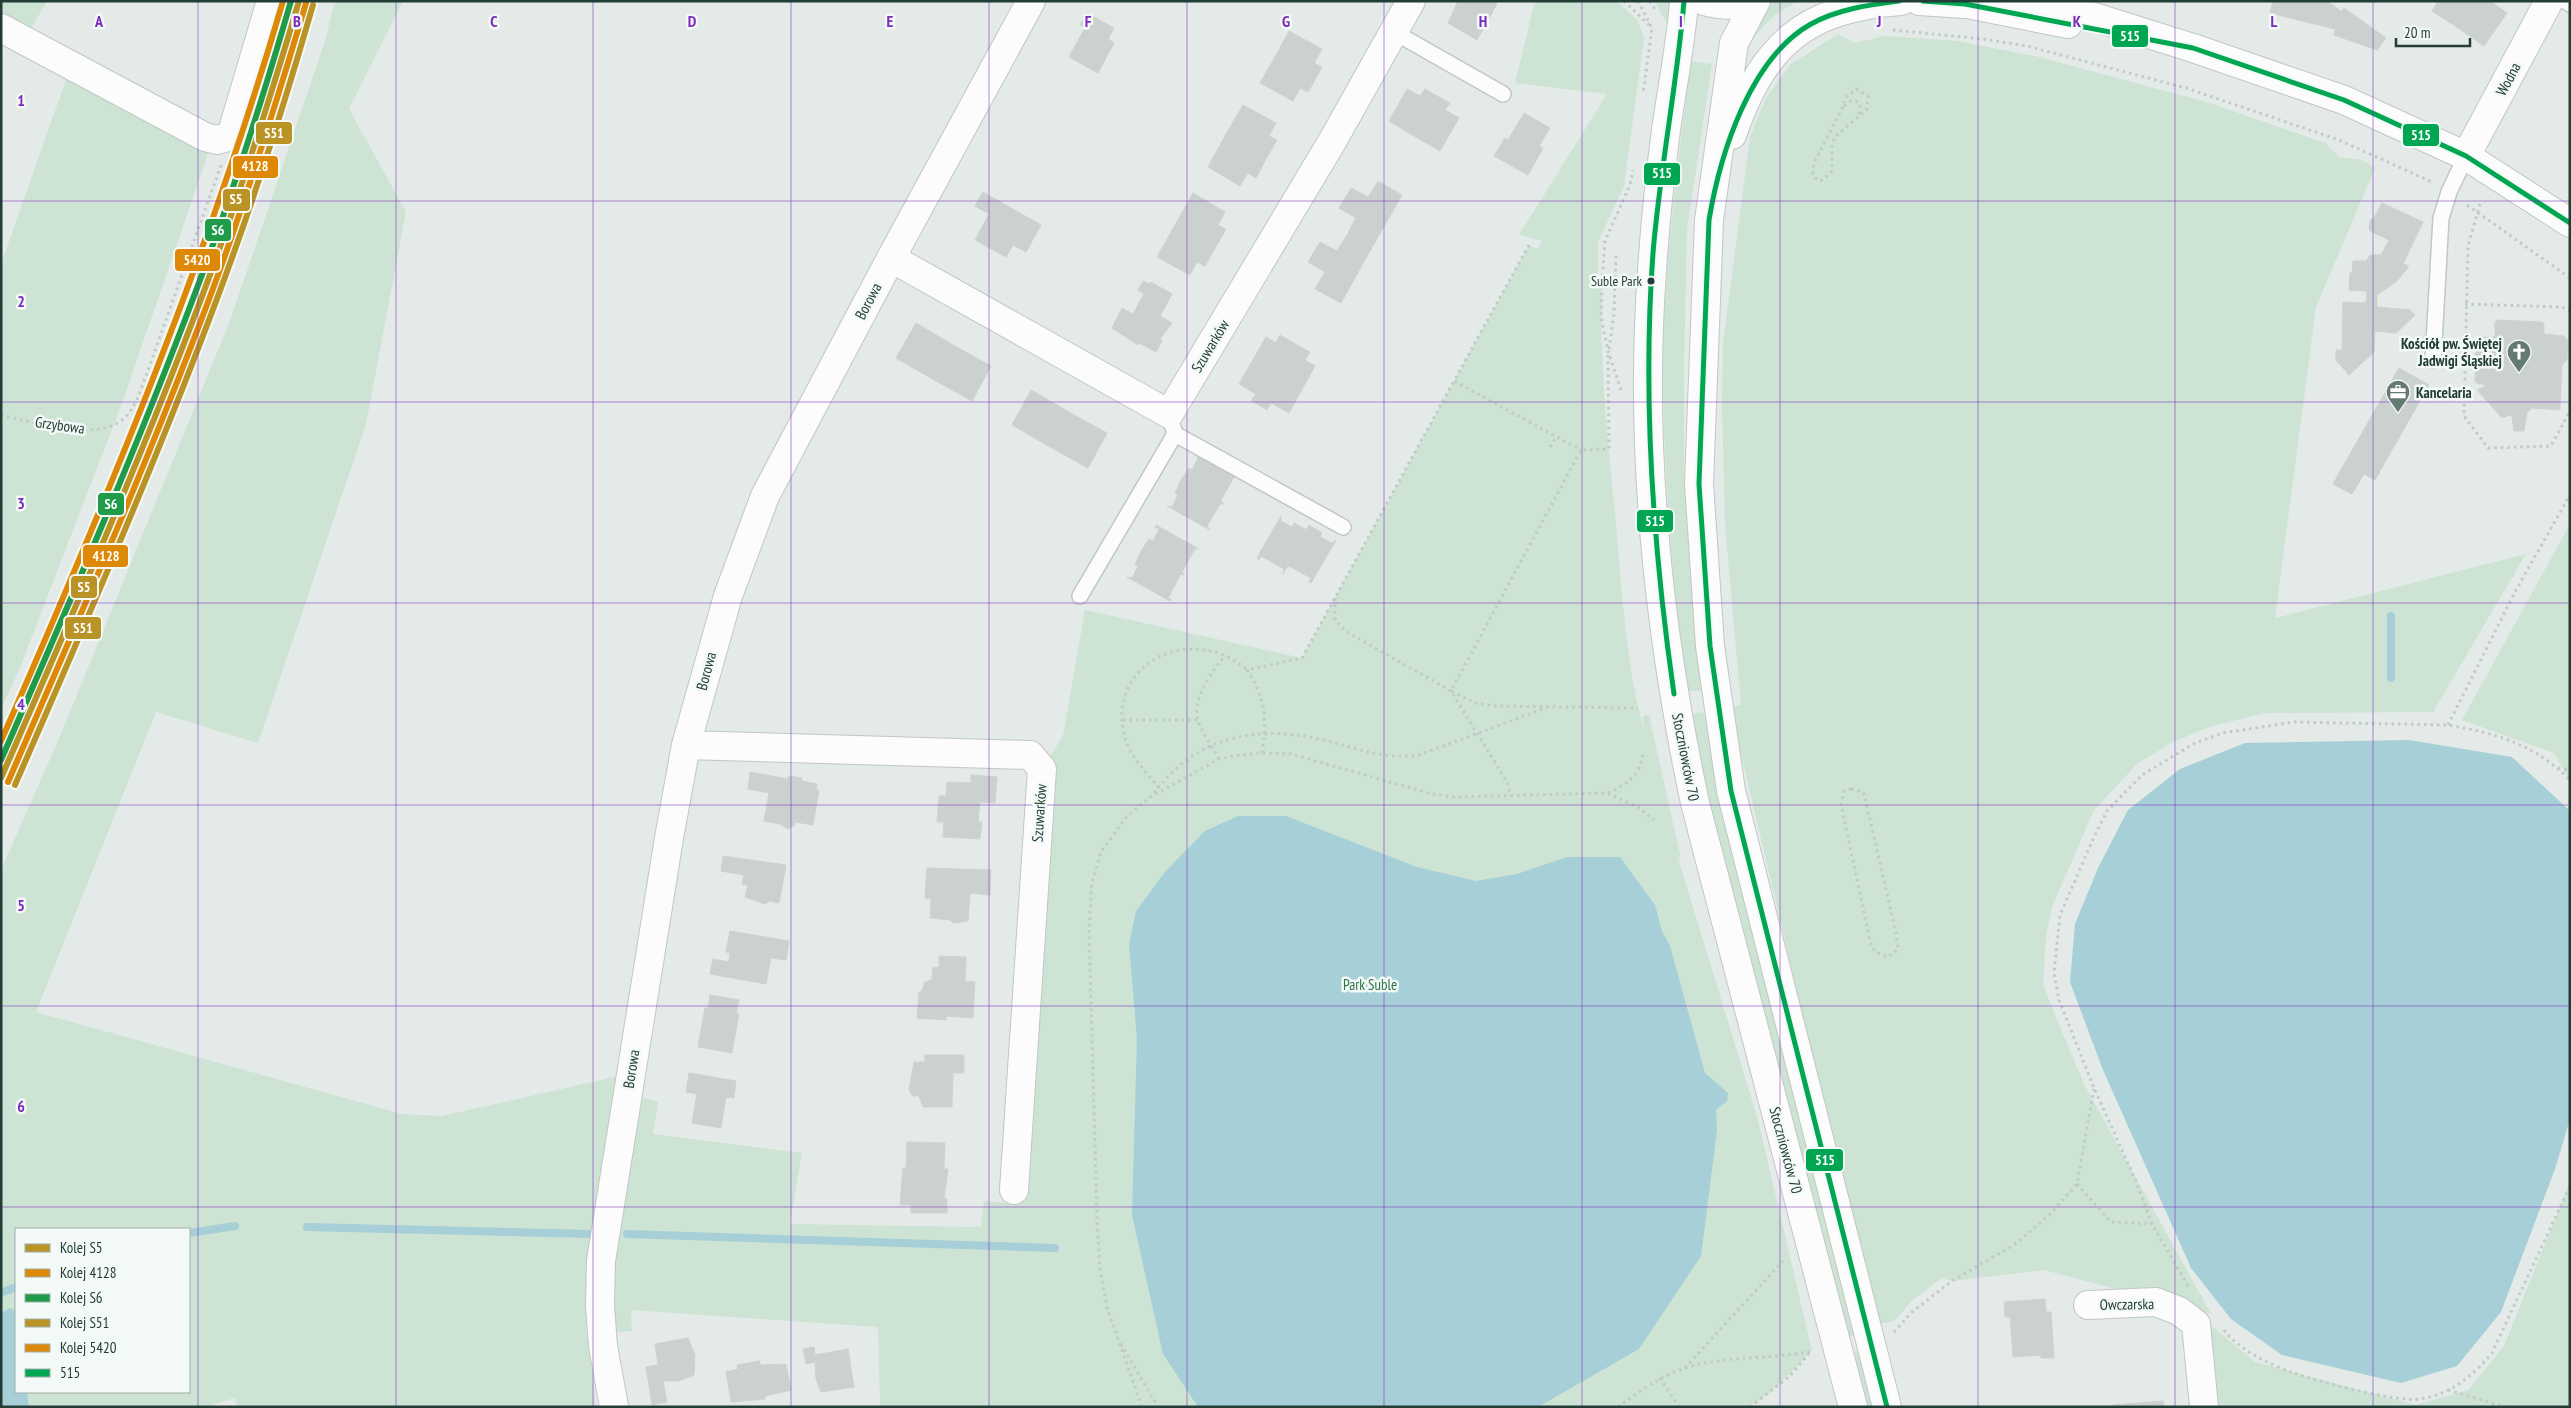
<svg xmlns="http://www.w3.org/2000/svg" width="2571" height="1408" font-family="'PT Sans Narrow',sans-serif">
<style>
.green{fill:#cde3d4;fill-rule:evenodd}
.water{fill:#a6cfd7}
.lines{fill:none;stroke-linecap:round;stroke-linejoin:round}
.stream{stroke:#a6cfd7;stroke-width:8}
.building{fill:#cbd1cf;stroke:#cdd3d0}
.service-casing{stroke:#c1c7c4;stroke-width:18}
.minor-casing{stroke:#c1c7c4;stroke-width:30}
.tertiary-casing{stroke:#c1c7c4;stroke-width:30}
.path{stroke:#c1cac6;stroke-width:3;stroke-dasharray:2.5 4;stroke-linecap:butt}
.service{stroke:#fbfcfb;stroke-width:15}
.minor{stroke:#fbfcfb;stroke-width:28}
.tertiary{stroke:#fbfcfb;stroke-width:28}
.bus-1-casing{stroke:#f3f9f6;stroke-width:9}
.bus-1{stroke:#00a651;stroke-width:5}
.rail-1-casing{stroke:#f3f9f6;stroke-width:10}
.rail-2-casing{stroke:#f3f9f6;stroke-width:10}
.rail-3-casing{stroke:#f3f9f6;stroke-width:10}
.rail-4-casing{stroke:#f3f9f6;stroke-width:10}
.rail-5-casing{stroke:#f3f9f6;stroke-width:10}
.rail-1{stroke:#ba9326;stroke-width:6}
.rail-2{stroke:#de8808;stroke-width:6}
.rail-3{stroke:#1f9b4a;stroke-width:6}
.rail-4{stroke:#ba9326;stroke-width:6}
.rail-5{stroke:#de8808;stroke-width:6}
.grid{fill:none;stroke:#7b2cbf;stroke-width:1;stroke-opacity:0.55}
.bus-dot{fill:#223d36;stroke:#f3f9f6;stroke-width:2}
.labels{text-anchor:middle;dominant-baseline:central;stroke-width:5;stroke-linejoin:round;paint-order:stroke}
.bus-label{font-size:14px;fill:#223d36;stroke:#f3f9f6;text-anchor:end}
.street-label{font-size:15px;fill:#223d36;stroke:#f3f9f6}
.poi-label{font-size:15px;font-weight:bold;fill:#223d36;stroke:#f3f9f6;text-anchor:end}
.park-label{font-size:15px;fill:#2d7349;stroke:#f3f9f6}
.grid-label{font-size:16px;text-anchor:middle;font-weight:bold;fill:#7b2cbf;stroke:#f3f9f6;stroke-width:5;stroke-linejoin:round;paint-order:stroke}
.line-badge{stroke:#f3f9f6;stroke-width:2}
.badge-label{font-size:14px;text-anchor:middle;font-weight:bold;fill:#fff}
</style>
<rect width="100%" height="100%" fill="#e4eae7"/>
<path class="green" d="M1 1H47L29 32 1 17Z
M335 1H403L349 109 406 212 366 424 258 743 156 712 36 1012 402 1114 442 1116 615 1077 617 1113 593 1333 587 1334 596 1407H238L234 1398 206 1407H1V870L58 741 230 321 325 41ZM16 1229H189V1392H16Z
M1535 1H1617L1638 21 1644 38 1624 186 1598 242V279L1602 282C1599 362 1608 444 1616 524 1622 591 1626 665 1644 730L1643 716 1649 715 1681 859 1677 855 1758 1120 1812 1351 1769 1394 1748 1407H880L878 1327 631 1310 632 1331 614 1332C610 1252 628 1176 643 1098L658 1102 653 1134 802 1153 790 1224 981 1227 984 1201 1015 1204 1042 769 1063 736 1085 610 1302 658 1529 245 1537 249 1542 241 1519 235 1607 94 1515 83Z
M1654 1H1669V26Z
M1774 1H1797L1774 16 1750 41 1761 10Z
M1838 34 1855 43 1885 36 1958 41 2039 57 2210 103 2325 143 2339 157 2362 160 2375 168 2316 307 2275 618 2526 554 2433 712 2265 713 2209 727 2171 743 2137 764 2094 810 2052 907 2046 937 2043 984 2058 1022 2084 1084 2211 1314 2044 1270 1952 1281 1942 1278 1914 1299 1894 1321 1880 1324 1816 1072 1730 707 1741 705 1725 525 1722 402 1723 344 1750 137 1766 98 1791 64Z
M1691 61 1712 64 1687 230 1684 366V473L1701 691H1686C1673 584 1663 475 1663 366 1664 264 1678 162 1691 61Z
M68 74 209 151 121 406 19 670 1 709V264Z
M2570 524V780L2554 753 2462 720Z
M1704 712 1720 797 1855 1335 1849 1337 1708 795 1690 714Z
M2570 1182V1407H2213L2207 1322 2255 1362 2416 1405 2468 1390 2504 1346Z
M1859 1351 1874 1407H1867L1852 1353Z"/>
<path class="water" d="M2409 740 2512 757 2569 810 2570 1119 2555 1169 2501 1312 2457 1366 2401 1383 2282 1355 2231 1319 2191 1268 2103 1070 2070 982 2075 924 2098 868 2128 810 2180 769 2245 743Z
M1238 816H1286L1417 867 1476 881 1517 874 1567 857H1620L1655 905 1662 931 1670 946 1705 1073 1728 1093 1727 1101 1716 1110 1717 1130 1701 1256 1639 1349 1538 1407H1198L1163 1354 1132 1215 1137 1038 1129 944 1136 911 1165 872 1205 831Z
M10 1308 16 1311V1392H27L29 1407H1V1313Z"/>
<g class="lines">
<path class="stream" d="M2391 616V678
M307 1227 591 1234
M189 1233 235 1226
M627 1234 1055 1248
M1 1293 16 1287"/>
</g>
<path class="building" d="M1458 1H1493L1497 4 1477 40 1448 23Z
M2273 1H2327L2334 6 2330 11 2338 17 2335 29 2270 13Z
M2438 1H2476L2458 28 2432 11Z
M2476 1H2494L2493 3 2507 13 2484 46 2458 28Z
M2334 6 2341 11 2344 8 2386 38 2377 50 2334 35 2338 17 2330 11Z
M1087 13 1114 28 1108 39 1114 43 1098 73 1069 57 1085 28 1080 25Z
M1289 31 1322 49 1314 63 1322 67 1315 80 1275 57Z
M1275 57 1315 80 1308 92 1300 88 1293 101 1260 83Z
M1407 89 1420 96 1425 89 1437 96 1414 136 1389 121Z
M1437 96 1450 103 1445 110 1459 118 1440 151 1414 136Z
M1243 105 1276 123 1269 136 1277 140 1266 159 1225 136Z
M1524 113 1550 128 1539 146 1543 148 1528 175 1494 156 1505 138 1508 140Z
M1225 136 1266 159 1256 178 1248 173 1240 186 1208 167Z
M1378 181 1402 195 1371 249 1347 235 1356 218 1339 208 1351 188 1368 197Z
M983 192 1041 225 1026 252 1013 245 1006 257 975 240 989 214 975 206Z
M1193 193 1225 212 1218 225 1226 229 1215 248 1175 225Z
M2382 203 2423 222 2403 264 2409 266 2397 281 2377 295V307L2410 310 2415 315 2396 333 2375 331 2374 352 2349 375 2336 360V350H2342L2343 302 2366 303 2367 291 2349 290 2350 273H2352L2353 261H2366L2370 255H2381L2389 240 2370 231 2369 229 2370 220 2374 218Z
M1175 225 1215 248 1205 266 1197 262 1190 275 1157 257Z
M1347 235 1371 249 1341 303 1315 289 1325 272 1308 262 1320 242 1337 251Z
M1143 281 1149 284 1151 282 1172 294 1160 316 1172 323 1160 339 1162 341 1156 352 1139 343 1138 345 1112 328 1122 308 1133 314 1144 294 1138 290Z
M2498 320 2542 322 2544 324V334L2564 336 2568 341 2567 360 2562 365 2560 410 2532 408 2527 413 2524 431H2514L2512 417 2510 415 2502 418 2477 390 2484 387V384H2478L2475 381 2476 340 2480 337H2495V322Z
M916 323 953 345 934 380 896 358Z
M1280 335 1295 344 1259 405 1251 401 1256 394 1239 384 1266 337 1276 343Z
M1295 344 1310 352 1305 360 1315 366 1289 413 1271 403 1267 410 1259 405Z
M953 345 991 366 972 401 934 380Z
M2399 368 2429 385 2375 480 2364 474 2352 494 2333 484Z
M1031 390 1069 412 1050 447 1012 425Z
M1069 412 1107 433 1088 468 1050 447Z
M1195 454 1238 478 1234 477 1221 500 1224 504 1181 480 1189 468 1192 470 1198 458Z
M1181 480 1224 504H1220L1207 526 1210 530 1167 506 1172 507 1178 495 1175 493Z
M1281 516V521L1292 527 1294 523 1307 530 1283 574 1284 569 1261 556 1259 560 1257 558Z
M1156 525 1199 549H1195L1182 572 1184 575 1141 551 1149 539 1153 541 1159 529 1155 527Z
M1309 525 1322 533 1320 537 1332 543 1336 540 1311 583 1309 582 1311 578 1289 566 1286 568Z
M1141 551 1184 575 1181 574 1168 598 1171 599 1170 601 1127 577 1132 578 1138 566 1135 565Z
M750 772 788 779V776L802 778V781L817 784 816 790H819L813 825 795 822 794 826 788 829 780 824 764 821 769 793 748 789Z
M971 775 997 777 995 803 980 802 978 822H982L980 839 943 837 944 822H937L939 796H946L947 782 971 783Z
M723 856 786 865 779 903 770 901 765 904 745 897 748 885 742 884 744 875 721 871Z
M927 868 991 870 990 895 970 893 968 921 953 923 950 920 930 918 931 899 925 898Z
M730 931 789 941 786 960 771 958 766 984 710 974 713 959 729 962 730 953 726 952Z
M939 956 966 957 965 981 975 982 973 1018 946 1016V1020L917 1018 919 992 922 991 924 983 932 979 933 967 939 968Z
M710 995 739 1000 736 1014H739L732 1053 698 1047 705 1008 708 1009Z
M925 1055H964V1073H953L952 1107H923L919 1096H913L909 1090 914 1062H925Z
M689 1073 736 1081 734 1098 726 1097 721 1128 692 1123 697 1094 686 1092Z
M907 1142 945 1143 944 1169H948L944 1198 947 1199V1213H911V1205H900L903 1168H906Z
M2045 1299 2046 1312H2051L2054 1358H2041V1355L2013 1357 2010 1317H2005L2004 1302Z
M688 1338 695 1355 694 1375 679 1381H663L667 1402 652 1405 646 1367 658 1365 655 1344Z
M814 1347 815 1355 848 1349 854 1387 821 1392 816 1379 815 1362 806 1364 803 1349Z
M760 1361V1365L786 1364 791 1390 765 1396V1399L731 1402 726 1372 738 1369 737 1365Z
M2163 1401 2164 1407 2113 1405Z"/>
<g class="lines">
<defs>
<path id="service" d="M2565 1 2570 4
M1394 32 1503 94
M2433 360 2441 218 2449 192 2466 156
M1175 434 1343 527
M1080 596 1175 434 1169 414"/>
<path id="minor" d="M1 28 205 137 217 140 231 136 271 1
M2466 156 2549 1
M891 258 1169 414 1333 140 1411 1
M686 745 1030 755 1042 769 1014 1190
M2088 1305 2156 1302 2179 1311 2196 1324 2204 1407
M614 1407 603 1346 600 1306 601 1261 669 838 686 745 728 596 765 496 891 258 1031 1"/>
<path id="tertiary" d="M1684 1C1681 44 1672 87 1666 130 1660 176 1655 224 1652 271 1639 449 1658 629 1695 803L1853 1407
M1704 1C1719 5 1733 7 1747 1
M1756 1 1734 43 1709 220 1699 484 1710 646 1731 791 1887 1407
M1919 1 1965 4
M1952 1 2068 24
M2043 1 2193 48 2344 100 2466 156 2570 223
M1732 135C1763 45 1804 8 1901 1"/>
</defs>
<use href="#service" class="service-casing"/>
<use href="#minor" class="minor-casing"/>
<use href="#tertiary" class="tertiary-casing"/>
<path class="path" d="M1624 1 1649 25
M1638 1 1652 28 1643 94
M1650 1 1656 11
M1893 30 1983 39 2027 46 2186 88 2339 140 2432 182
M1856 89 1868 96 1867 109 1836 136 1832 143V171L1823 180H1817L1813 174 1814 163 1843 107 1845 98Z
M1844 106 1851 101H1856L1860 105 1859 117
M2480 204 2468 246 2464 416 2488 448 2551 446 2570 411
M2467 205 2570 278
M1529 245 1454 381 1581 450
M2465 304 2562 307 2570 311
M1609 349 1614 314 1616 252
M1608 355 1609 449 1581 450 1451 691 1475 703 1494 706 1638 708
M1621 390 1608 351 1601 316 1602 282 1605 241 1630 185 1633 170
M1 415C34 422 93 442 122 420 135 410 140 391 146 376L221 165
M1550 447 1556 437
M1335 598V620L1345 631 1451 691 1496 764 1508 784 1511 796
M1123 720H1197
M2448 725 2516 590 2570 495
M1262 753C1267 720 1266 698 1247 670L1302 658 1454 381
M1219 759C1212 747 1203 734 1198 721 1191 699 1213 671 1225 655
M2558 768 2570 770
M1159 788C1145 771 1129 756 1124 734 1107 660 1195 623 1247 670
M1851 789 1863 792 1865 798 1896 933 1898 949 1888 957 1875 952 1870 941 1841 804 1844 791Z
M1154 793C1196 736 1257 724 1323 740 1358 748 1382 760 1419 755L1543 709
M1608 793C1629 783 1641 775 1643 751
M2077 1184 2111 1222 2152 1224
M2188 1286 2152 1224 2136 1181 2094 1088 2059 1000 2054 973 2060 915 2094 837 2107 811 2142 775 2195 743 2223 733 2294 722 2448 725C2496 733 2534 744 2570 780
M2224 1330C2238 1349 2268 1364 2291 1372 2316 1381 2397 1403 2421 1399 2451 1394 2474 1375 2492 1353L2570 1186
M1894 1332 1912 1312 1952 1281 2017 1243 2050 1214 2077 1184 2094 1089
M1121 1344 1158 1407
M1685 1368 1783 1261
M1660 1378 1679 1407
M2448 1390 2505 1407
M1142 1407 1108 1311 1100 1270 1097 1220 1089 930 1092 882 1101 852 1127 816 1152 796 1219 759 1233 756 1262 753 1291 754 1432 794 1454 797 1607 793 1638 807 1654 820
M1618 1407C1639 1392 1660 1376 1685 1368 1726 1355 1771 1360 1812 1351
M1750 1407 1790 1376 1811 1351"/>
<use href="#service" class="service"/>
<use href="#minor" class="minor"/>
<use href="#tertiary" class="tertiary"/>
<defs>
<path id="bus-1" d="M1923 1 1965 4 2193 48 2344 100 2466 156 2570 223
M1674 694C1653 548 1642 401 1653 253 1660 168 1677 85 1684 1
M1887 1407 1731 791 1710 646 1699 484 1709 220C1720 154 1750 58 1811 24 1838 9 1869 5 1899 1"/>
</defs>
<use href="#bus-1" class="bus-1-casing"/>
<use href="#bus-1" class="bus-1"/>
<defs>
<path id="rail-1" d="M1 778C70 620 140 461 201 299 238 201 269 102 299 1"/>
<path id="rail-2" d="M8 782C77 623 147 464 208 302 245 204 276 104 306 3"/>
<path id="rail-3" d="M1 760C68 606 135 453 194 296 231 199 262 101 291 1"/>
<path id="rail-4" d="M15 785C84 626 154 467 215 304 252 206 284 106 313 5"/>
<path id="rail-5" d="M1 741C108 497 208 258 283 1"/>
</defs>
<use href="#rail-1" class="rail-1-casing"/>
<use href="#rail-2" class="rail-2-casing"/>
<use href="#rail-3" class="rail-3-casing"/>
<use href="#rail-4" class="rail-4-casing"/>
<use href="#rail-5" class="rail-5-casing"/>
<use href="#rail-1" class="rail-1"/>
<use href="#rail-2" class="rail-2"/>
<use href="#rail-3" class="rail-3"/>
<use href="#rail-4" class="rail-4"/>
<use href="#rail-5" class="rail-5"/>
</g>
<path class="grid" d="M198 1V1407M396 1V1407M593 1V1407M791 1V1407M989 1V1407M1187 1V1407M1384 1V1407M1582 1V1407M1780 1V1407M1978 1V1407M2175 1V1407M2373 1V1407M1 201H2570M1 402H2570M1 603H2570M1 805H2570M1 1006H2570M1 1207H2570"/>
<defs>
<symbol id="church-pin" viewBox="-11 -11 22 30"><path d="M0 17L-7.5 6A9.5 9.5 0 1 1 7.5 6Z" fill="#667a74" stroke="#f3f9f6"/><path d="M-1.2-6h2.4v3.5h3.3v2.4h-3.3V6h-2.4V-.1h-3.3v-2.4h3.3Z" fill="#fff"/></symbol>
<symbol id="office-pin" viewBox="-11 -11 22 30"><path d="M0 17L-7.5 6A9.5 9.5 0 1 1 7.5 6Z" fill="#667a74" stroke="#f3f9f6"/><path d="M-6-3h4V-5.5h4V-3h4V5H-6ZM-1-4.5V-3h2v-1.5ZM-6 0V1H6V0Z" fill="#fff"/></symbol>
</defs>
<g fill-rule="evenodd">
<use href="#church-pin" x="2505" y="338" width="28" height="38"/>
<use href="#office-pin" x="2384" y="378" width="28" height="38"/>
</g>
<circle class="bus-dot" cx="1651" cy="281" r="4.5"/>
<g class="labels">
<g class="bus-label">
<text x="1642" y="281">Suble Park</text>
</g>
<g class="street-label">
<text transform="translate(2508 79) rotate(-62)">Wodna</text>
<text transform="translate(868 301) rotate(-62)">Borowa</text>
<text transform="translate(1210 346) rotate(-59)">Szuwarków</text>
<text transform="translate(60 425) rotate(8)">Grzybowa</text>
<text transform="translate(706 671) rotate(-75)">Borowa</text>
<text transform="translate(1686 757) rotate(79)">Stoczniowców 70</text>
<text transform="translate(1039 813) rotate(-86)">Szuwarków</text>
<text transform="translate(631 1069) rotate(-81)">Borowa</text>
<text transform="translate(1786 1150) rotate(75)">Stoczniowców 70</text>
<text transform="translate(2127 1304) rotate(-1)">Owczarska</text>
</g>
<g class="poi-label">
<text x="2502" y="343">Kościół pw. Świętej<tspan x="2502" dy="17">Jadwigi Śląskiej</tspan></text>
<text x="2416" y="392" text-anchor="start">Kancelaria</text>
</g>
<g class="park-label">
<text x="1370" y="984">Park Suble</text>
</g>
</g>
<g class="grid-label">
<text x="99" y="27">A</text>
<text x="297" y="27">B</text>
<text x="494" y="27">C</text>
<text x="692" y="27">D</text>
<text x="890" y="27">E</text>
<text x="1088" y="27">F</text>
<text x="1286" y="27">G</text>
<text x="1483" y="27">H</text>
<text x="1681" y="27">I</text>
<text x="1879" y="27">J</text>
<text x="2077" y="27">K</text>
<text x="2274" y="27">L</text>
<text x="21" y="106">1</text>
<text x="21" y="307">2</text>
<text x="21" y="509">3</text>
<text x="21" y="710">4</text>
<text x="21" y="911">5</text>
<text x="21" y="1112">6</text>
</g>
<g class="line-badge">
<rect x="2111" y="24" width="38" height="24" rx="5" fill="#00a651"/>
<rect x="255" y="121" width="38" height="24" rx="5" fill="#ba9326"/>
<rect x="2402" y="123" width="38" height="24" rx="5" fill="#00a651"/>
<rect x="232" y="155" width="47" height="24" rx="5" fill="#de8808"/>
<rect x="1643" y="162" width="38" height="24" rx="5" fill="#00a651"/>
<rect x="222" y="188" width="29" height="24" rx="5" fill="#ba9326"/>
<rect x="204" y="218" width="28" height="24" rx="5" fill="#1f9b4a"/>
<rect x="174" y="248" width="47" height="24" rx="5" fill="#de8808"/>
<rect x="97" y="492" width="28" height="24" rx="5" fill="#1f9b4a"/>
<rect x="1636" y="509" width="38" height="24" rx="5" fill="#00a651"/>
<rect x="82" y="544" width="47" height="24" rx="5" fill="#de8808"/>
<rect x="70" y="575" width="28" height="24" rx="5" fill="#ba9326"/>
<rect x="64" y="616" width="38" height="24" rx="5" fill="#ba9326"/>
<rect x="1805" y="1148" width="39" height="24" rx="5" fill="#00a651"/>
</g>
<g class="badge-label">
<text x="2130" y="41">515</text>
<text x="274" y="138">S51</text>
<text x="2421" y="140">515</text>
<text x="255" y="171">4128</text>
<text x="1662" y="178">515</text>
<text x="236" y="204">S5</text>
<text x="218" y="235">S6</text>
<text x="197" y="265">5420</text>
<text x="111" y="509">S6</text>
<text x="1655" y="526">515</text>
<text x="106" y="561">4128</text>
<text x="84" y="592">S5</text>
<text x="83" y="633">S51</text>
<text x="1825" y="1165">515</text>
</g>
<rect width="2571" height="1408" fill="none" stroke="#223d36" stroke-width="5"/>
<rect x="15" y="1228" width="175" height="165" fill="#f3f9f6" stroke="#9faea9"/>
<rect x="25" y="1244" width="25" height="8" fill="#ba9326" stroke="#9faea9"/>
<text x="60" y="1253" font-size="15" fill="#223d36">Kolej S5</text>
<rect x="25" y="1269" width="25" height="8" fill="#de8808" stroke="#9faea9"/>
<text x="60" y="1278" font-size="15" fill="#223d36">Kolej 4128</text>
<rect x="25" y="1294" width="25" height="8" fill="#1f9b4a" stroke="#9faea9"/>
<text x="60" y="1303" font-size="15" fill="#223d36">Kolej S6</text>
<rect x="25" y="1319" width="25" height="8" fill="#ba9326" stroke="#9faea9"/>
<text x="60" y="1328" font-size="15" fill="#223d36">Kolej S51</text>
<rect x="25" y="1344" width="25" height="8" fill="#de8808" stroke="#9faea9"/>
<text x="60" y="1353" font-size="15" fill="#223d36">Kolej 5420</text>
<rect x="25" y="1369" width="25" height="8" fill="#00a651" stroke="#9faea9"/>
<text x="60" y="1378" font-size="15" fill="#223d36">515</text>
<path d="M2396 38v8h74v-8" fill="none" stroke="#223d36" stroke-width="2.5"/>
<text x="2404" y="38" font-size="15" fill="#223d36" stroke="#f3f9f6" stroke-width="4" paint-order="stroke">20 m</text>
</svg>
